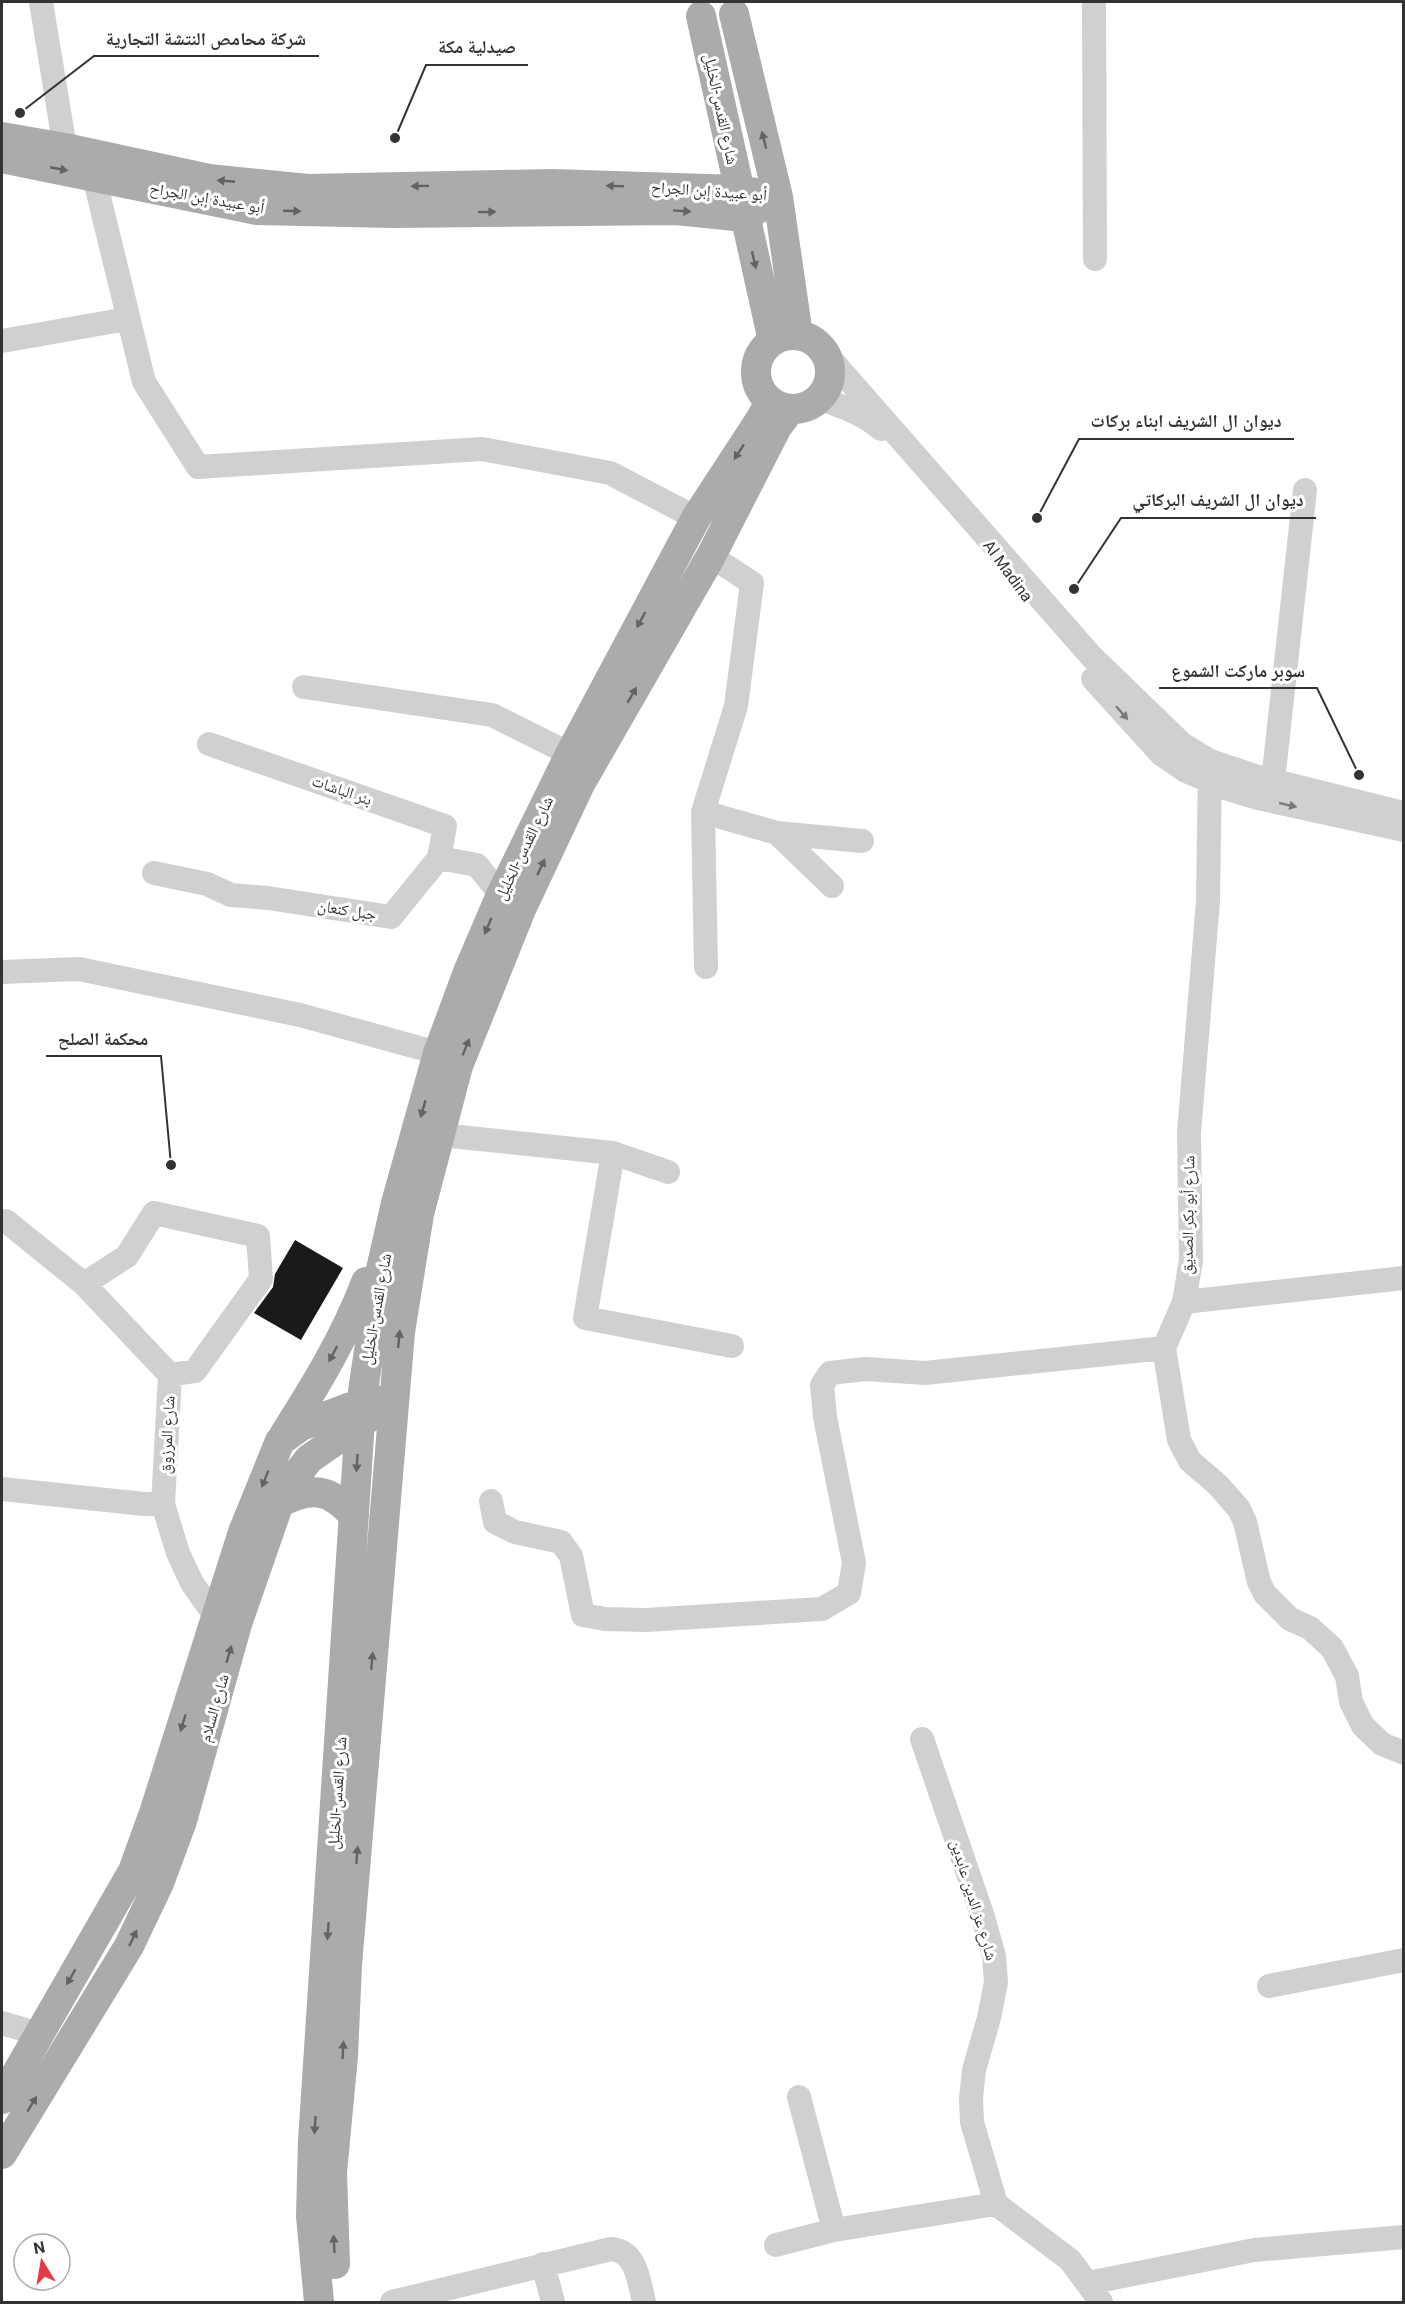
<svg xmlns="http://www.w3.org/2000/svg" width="1405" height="2304" font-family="Roboto,'Noto Naskh Arabic',sans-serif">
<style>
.building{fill:#1a1a1a}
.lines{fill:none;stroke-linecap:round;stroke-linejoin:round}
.minor{stroke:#d0d0d0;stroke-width:24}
.major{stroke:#ababab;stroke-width:30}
.oneway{fill:#636363}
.oneway2{fill:#7a7a7a}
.labels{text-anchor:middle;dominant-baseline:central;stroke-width:6;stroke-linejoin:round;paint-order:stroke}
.street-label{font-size:16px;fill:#333;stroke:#fff}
.leader{fill:none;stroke:#333;stroke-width:2}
.callout-dot{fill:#333;stroke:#fff;stroke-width:2}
.callout-label{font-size:18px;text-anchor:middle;font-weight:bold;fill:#333;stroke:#fff;stroke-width:6;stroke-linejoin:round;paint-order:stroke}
</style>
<rect width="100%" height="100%" fill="#fff"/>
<path class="building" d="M295 1240 343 1268 301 1340 254 1313 273 1287 275 1274Z"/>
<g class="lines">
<path class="minor" d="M41 2 65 148
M1094 2 1095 259
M90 160 144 382 198 467 482 449 610 473 696 518
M2 341 127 319
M827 355 1091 656 1182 744 1210 761 1258 777 1404 813
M820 399C842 406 864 414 881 429
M1093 679 1161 754 1186 771 1225 788 1258 798 1404 830
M304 687 492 715 570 754
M209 744 445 826 439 858
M1210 761 1208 901 1189 1133 1191 1260 1184 1302 1164 1348 1179 1440 1190 1461 1218 1485 1239 1509 1245 1522 1259 1582 1265 1594 1290 1619 1310 1628 1332 1648 1347 1676 1351 1702 1363 1726 1382 1744 1404 1753
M1273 781 1305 490
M703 812 736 706 752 583 711 556
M777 833 832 886
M154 873 207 884 231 895 268 898 391 917 439 858 477 865 501 895
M706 967 703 812 777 833 862 841
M2 972 79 969 300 1015 438 1053
M441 1135 613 1153 585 1318 732 1346
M613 1153 668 1172
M2 1221H6L84 1284 170 1375 163 1504 178 1553 192 1583 216 1617 228 1621
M84 1284 127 1256 154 1213 258 1236 261 1279 195 1371 170 1375
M1184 1302 1404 1278
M2 1489 144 1504H163
M491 1501 495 1522 515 1532 561 1542 571 1556 583 1615 605 1619 646 1620 822 1609 849 1593 854 1563 825 1417 822 1385 830 1373 865 1369 925 1373 1164 1348
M922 1739 983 1917 994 1956 996 1982 989 2018 974 2070 971 2098 972 2122 996 2204 1070 2260 1101 2302
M1269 1986 1404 1960
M2 2023 39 2034
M799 2097 834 2230
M776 2245 834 2230 996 2204
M543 2264 553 2302
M1088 2283 1254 2250 1404 2237
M392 2302 611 2249C637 2251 639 2282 644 2302"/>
<path class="major" d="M734 14 778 197 798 335
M701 16 773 341
M2 137 65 148 209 179 308 189 552 184 738 190 778 197
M2 158 257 210 393 213 676 210 744 217 778 197
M756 372a37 37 0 1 1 74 0a37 37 0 1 1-74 0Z
M284 1435C316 1385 345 1337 366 1282
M279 1503C311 1486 330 1488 354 1516
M2 2099 133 1871 155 1810 243 1532 280 1441 301 1426 348 1408 379 1401
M2 2154 129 1946 159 1883 182 1821 237 1624 279 1503 291 1482 309 1459 371 1416
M335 2264 332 2172 343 2056 347 1965 400 1332 419 1214 458 1066 522 907 580 784 711 556 777 427 790 410
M319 2302 311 2216 313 2141 361 1405 381 1269 396 1203 438 1053 468 972 501 895 570 754 696 518 760 420 770 402"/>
</g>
<defs><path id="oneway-solid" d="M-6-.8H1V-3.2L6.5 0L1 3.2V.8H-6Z" transform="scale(1.5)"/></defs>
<g class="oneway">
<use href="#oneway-solid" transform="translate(764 140) rotate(-104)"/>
<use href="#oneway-solid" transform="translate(59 169) rotate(11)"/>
<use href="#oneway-solid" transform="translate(226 181) rotate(-175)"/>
<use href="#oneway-solid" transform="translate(420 186) rotate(179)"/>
<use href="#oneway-solid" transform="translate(615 186) rotate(-178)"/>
<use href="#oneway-solid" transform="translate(292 211) rotate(2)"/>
<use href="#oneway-solid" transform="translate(682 211) rotate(4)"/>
<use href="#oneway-solid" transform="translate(487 212) rotate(-1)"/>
<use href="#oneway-solid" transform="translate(754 260) rotate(77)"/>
<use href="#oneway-solid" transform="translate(739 452) rotate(123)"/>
<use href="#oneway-solid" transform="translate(641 620) rotate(118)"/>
<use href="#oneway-solid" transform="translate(632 695) rotate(-60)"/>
<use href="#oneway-solid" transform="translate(541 867) rotate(-65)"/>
<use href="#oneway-solid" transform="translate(488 926) rotate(113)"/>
<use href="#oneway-solid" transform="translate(466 1047) rotate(-68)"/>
<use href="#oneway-solid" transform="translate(423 1109) rotate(106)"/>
<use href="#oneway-solid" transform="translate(399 1339) rotate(-84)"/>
<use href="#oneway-solid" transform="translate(333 1354) rotate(118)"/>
<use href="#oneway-solid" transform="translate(357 1463) rotate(94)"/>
<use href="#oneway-solid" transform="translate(265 1479) rotate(112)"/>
<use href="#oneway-solid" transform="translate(229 1654) rotate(-74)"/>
<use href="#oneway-solid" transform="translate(372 1661) rotate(-85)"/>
<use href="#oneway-solid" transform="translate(183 1723) rotate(107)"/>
<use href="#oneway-solid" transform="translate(357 1855) rotate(-85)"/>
<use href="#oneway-solid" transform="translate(328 1931) rotate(94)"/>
<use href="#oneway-solid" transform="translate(133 1938) rotate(-65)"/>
<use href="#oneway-solid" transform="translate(71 1977) rotate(120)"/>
<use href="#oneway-solid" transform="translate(343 2050) rotate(-87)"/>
<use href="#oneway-solid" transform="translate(32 2104) rotate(-59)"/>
<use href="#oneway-solid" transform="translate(315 2125) rotate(94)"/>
<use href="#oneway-solid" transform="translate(334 2244) rotate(-93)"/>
</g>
<g class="oneway2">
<use href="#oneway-solid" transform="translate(1122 713) rotate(49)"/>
<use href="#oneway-solid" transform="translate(1288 805) rotate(13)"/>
</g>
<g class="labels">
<g class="street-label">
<text transform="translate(721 109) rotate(78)">شارع القدس-الخليل</text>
<text transform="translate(709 191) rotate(4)">أبو عبيدة إبن الجراح</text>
<text transform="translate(207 198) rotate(10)">أبو عبيدة إبن الجراح</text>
<text transform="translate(1008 571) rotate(54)">Al Madina</text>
<text transform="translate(342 790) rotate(19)">بئر الباشات</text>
<text transform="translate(524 848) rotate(-64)">شارع القدس-الخليل</text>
<text transform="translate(347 910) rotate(9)">جبل كنعان</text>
<text transform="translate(1188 1215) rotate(-89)">شارع أبو بكر الصديق</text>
<text transform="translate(376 1309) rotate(-80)">شارع القدس-الخليل</text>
<text transform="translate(167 1435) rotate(-87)">شارع المرزوق</text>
<text transform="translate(214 1708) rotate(-74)">شارع السلام</text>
<text transform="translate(337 1793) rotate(-86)">شارع القدس-الخليل</text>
<text transform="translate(974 1900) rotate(73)">شارع عز الدين عابدين</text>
</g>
</g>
<path class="leader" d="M20 113L94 56H319M395 138L426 65H528M1037 518L1079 439H1294M1074 589L1121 518H1316M1359 775L1317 688H1159M171 1165L161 1056H46"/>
<g class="callout-dot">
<circle cx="20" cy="113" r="6"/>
<circle cx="395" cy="138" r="6"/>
<circle cx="1037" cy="518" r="6"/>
<circle cx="1074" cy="589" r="6"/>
<circle cx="1359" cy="775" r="6"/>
<circle cx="171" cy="1165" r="6"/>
</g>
<g class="callout-label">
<text x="206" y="45">شركة محامص النتشة التجارية</text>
<text x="477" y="53">صيدلية مكة</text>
<text x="1186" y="427">ديوان ال الشريف ابناء بركات</text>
<text x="1218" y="506">ديوان ال الشريف البركاتي</text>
<text x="1238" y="677">سوبر ماركت الشموع</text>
<text x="103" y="1045">محكمة الصلح</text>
</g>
<rect width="1405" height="2304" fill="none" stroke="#333333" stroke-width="6"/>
<g transform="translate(42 2262) rotate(349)"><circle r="28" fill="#ffffff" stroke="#adadad" stroke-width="1.5"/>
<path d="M0-4.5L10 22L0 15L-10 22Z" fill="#e63946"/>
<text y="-9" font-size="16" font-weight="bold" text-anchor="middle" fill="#333333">N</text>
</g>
</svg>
